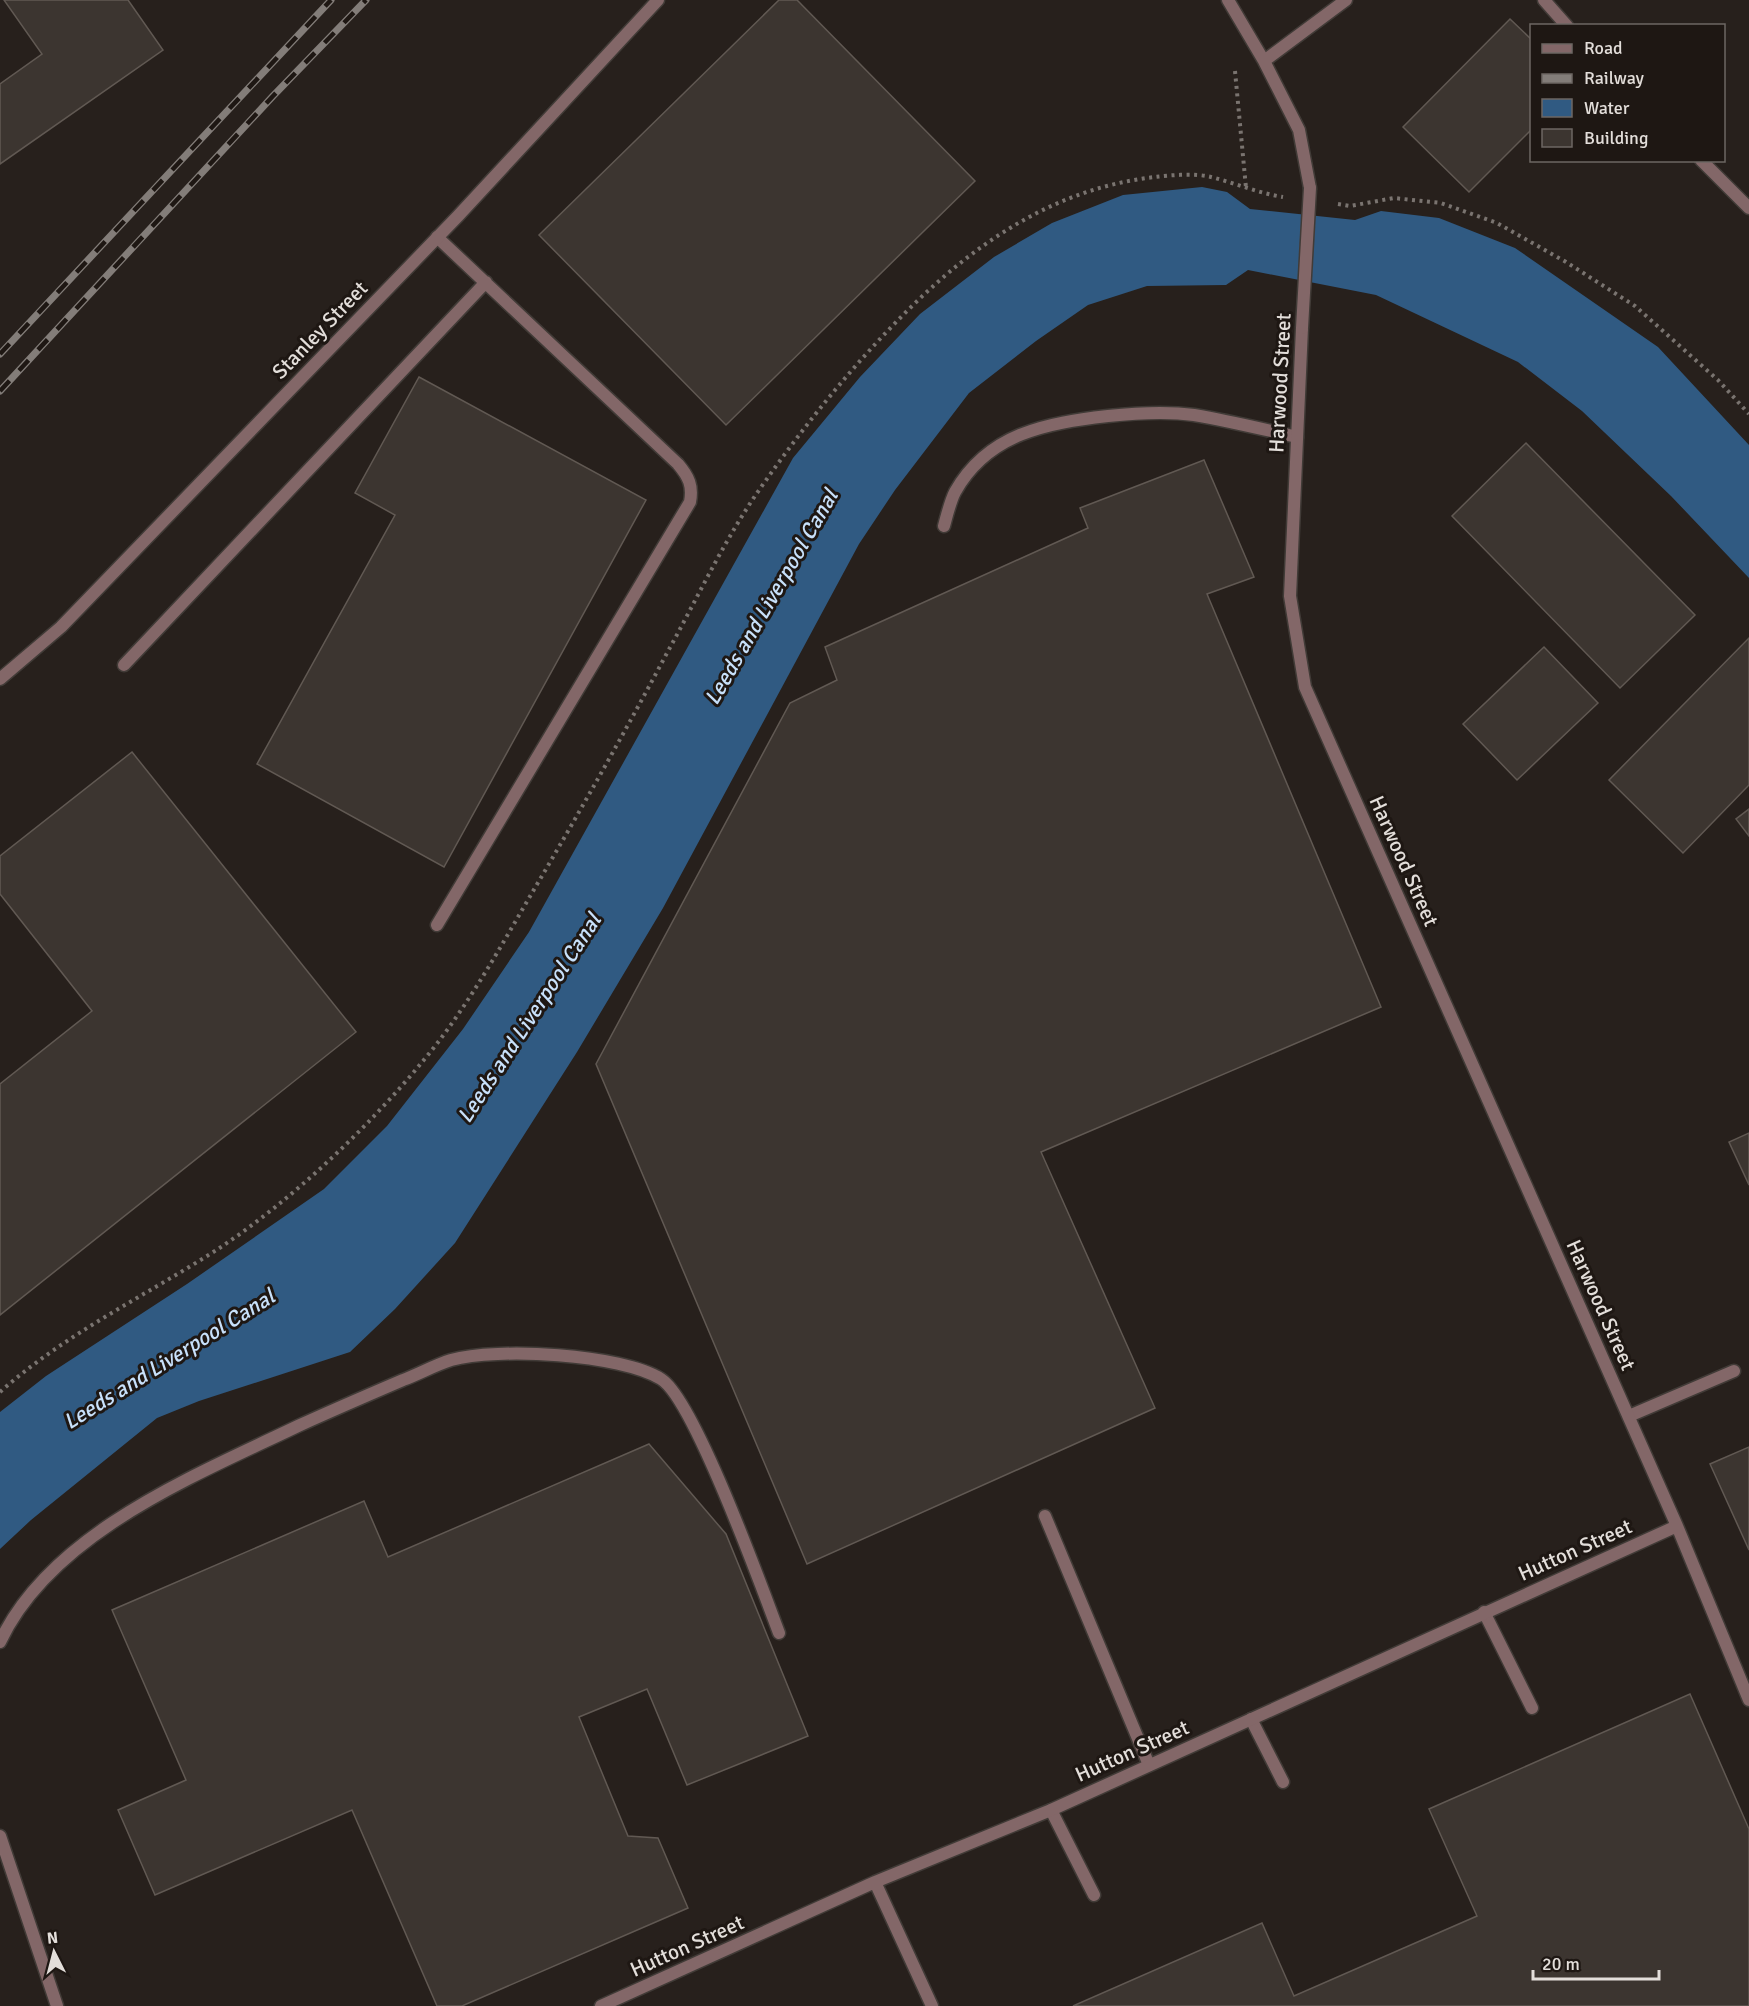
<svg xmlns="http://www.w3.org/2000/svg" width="1749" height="2006" font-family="Signika,sans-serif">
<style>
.water{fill:#305a82}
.building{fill:#3c3530;stroke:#615953;stroke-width:1.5}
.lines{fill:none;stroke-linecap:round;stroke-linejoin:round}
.service-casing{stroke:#413b37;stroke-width:15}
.minor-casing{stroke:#413b37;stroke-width:15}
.path{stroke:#7a7470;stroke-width:4;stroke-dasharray:3 4.5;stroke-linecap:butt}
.service{stroke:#836768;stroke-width:12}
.minor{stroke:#836768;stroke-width:12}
.rail-casing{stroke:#837d79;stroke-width:7}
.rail{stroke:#1e1713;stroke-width:4.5;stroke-dasharray:14;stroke-linecap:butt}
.minor-bridge-casing{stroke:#413b37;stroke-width:15;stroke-linecap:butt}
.minor-bridge{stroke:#836768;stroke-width:12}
.labels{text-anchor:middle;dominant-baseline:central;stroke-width:6;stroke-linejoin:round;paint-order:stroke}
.street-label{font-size:21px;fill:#e3deda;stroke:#1e1713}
.water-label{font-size:22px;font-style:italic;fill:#c8e1fb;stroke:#1e1713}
</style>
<rect width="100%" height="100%" fill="#27201c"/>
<path class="water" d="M1202 187 1227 192 1250 209 1355 220 1381 211 1439 218 1515 248 1658 347 1749 445V578L1671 496 1582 411 1518 362 1376 295 1248 270 1226 285 1147 286 1088 305 1036 341 969 393 895 490 859 544 663 908 577 1052 455 1243 395 1309 350 1352 199 1401 157 1418 31 1520 0 1549V1412L46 1376 187 1284 324 1189 387 1126 463 1029 529 932 793 458 860 377 920 314 994 257 1052 223 1123 195Z"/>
<path class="building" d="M4 0H128L163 50 0 164V84L42 54Z
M779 0H797L975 181 726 425 539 235Z
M1510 19 1532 40V129L1469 192 1403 127Z
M419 377 646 500 444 867 257 764 395 515 355 493Z
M1526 443 1695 615 1620 688 1452 516Z
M1204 460 1254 577 1207 594 1381 1007 1041 1152 1155 1408 807 1564 596 1064 790 703 837 680 825 647 1088 528 1080 508Z
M1749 638V785L1683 853 1609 780Z
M1544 647 1598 703 1517 780 1463 724Z
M132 752 356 1032 0 1315V1084L92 1011 0 894V856Z
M1749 809V836L1736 819Z
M1749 1133V1185L1729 1142Z
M649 1444 726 1534 808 1736 687 1785 647 1689 579 1717 628 1836 658 1838 688 1908 462 2006H437L352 1810 155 1895 118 1810 186 1780 112 1610 364 1501 388 1557Z
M1749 1447V1550L1710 1464Z
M1690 1694 1749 1829V2006H1073L1262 1923 1294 1996 1477 1916 1429 1809Z"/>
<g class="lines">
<defs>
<path id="service" d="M1544 0 1567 26
M1701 160 1749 208
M437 237 678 464C689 477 693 486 690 502L437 925
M944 526C947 515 950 502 955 492 988 433 1047 423 1108 416 1136 413 1166 411 1194 415 1229 421 1263 429 1297 437
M124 665 486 282
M1629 1416 1734 1371
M1045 1516 1149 1765
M1484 1612 1532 1708
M0 1642C51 1533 196 1475 298 1426 333 1410 368 1395 403 1380 419 1374 435 1365 451 1360 497 1347 621 1354 661 1379 694 1399 762 1588 779 1633
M1251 1719 1283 1782
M1051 1810 1094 1895
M0 1836 57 2006"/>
<path id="minor" d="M1228 0 1264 61 1299 130 1310 188
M1264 61 1346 0
M1302 328 1290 596 1305 687 1677 1526 1749 1700
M0 679 61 627 458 216 658 0
M875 1882 932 2006
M601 2006 875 1882 1051 1810 1677 1526"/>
</defs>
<use href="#service" class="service-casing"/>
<use href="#minor" class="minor-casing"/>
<path class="path" d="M1235 71 1246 188
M1338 204 1350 206 1394 198 1441 203 1497 223 1566 262 1635 306 1718 380 1749 414
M0 1392C65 1334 145 1296 218 1249 292 1200 367 1129 423 1061 469 1006 503 942 539 881 583 806 626 730 667 653 698 597 726 536 764 483 807 422 854 364 907 311 976 242 1056 188 1155 177 1172 175 1195 173 1211 177 1235 183 1258 193 1283 197"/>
<use href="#service" class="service"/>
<use href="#minor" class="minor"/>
<defs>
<path id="rail" d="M0 354 331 0
M0 391 273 96 366 0"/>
</defs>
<use href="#rail" class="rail-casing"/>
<use href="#rail" class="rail"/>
<defs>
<path id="minor-bridge" d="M1302 328 1310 188"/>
</defs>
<use href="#minor-bridge" class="minor-bridge-casing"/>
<use href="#minor-bridge" class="minor-bridge"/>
</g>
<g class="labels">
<g class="street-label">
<text transform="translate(320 330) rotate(-46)">Stanley Street</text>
<text transform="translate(1280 383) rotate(-87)">Harwood Street</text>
<text transform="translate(1404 861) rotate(66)">Harwood Street</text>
<text transform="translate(1601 1305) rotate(66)">Harwood Street</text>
<text transform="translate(1575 1550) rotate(-24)">Hutton Street</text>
<text transform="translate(1132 1751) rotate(-24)">Hutton Street</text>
<text transform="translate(687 1946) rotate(-24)">Hutton Street</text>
</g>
<g class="water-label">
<text transform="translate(771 597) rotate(-60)">Leeds and Liverpool Canal</text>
<text transform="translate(529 1018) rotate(-57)">Leeds and Liverpool Canal</text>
<text transform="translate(169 1359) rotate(-32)">Leeds and Liverpool Canal</text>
</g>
</g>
<rect x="1530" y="24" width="195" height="138" fill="#1e1713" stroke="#6d6763" stroke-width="1.5"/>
<rect x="1542" y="44" width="30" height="9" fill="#836768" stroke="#6d6763" stroke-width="1.5"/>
<text x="1584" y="54" font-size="18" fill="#e3deda">Road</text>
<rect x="1542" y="74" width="30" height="9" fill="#837d79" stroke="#6d6763" stroke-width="1.5"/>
<text x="1584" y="84" font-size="18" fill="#e3deda">Railway</text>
<rect x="1542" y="99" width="30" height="18" fill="#305a82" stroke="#6d6763" stroke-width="1.5"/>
<text x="1584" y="114" font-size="18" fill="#e3deda">Water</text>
<rect x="1542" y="129" width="30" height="18" fill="#3c3530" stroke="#6d6763" stroke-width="1.5"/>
<text x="1584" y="144" font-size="18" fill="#e3deda">Building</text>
<g transform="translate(54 1952) rotate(354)" stroke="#1e1713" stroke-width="4.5" paint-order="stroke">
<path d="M0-4.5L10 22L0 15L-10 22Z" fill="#e3deda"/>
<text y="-9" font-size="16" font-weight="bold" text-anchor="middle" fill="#e3deda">N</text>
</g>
<path d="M1533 1970v9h126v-9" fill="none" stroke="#e3deda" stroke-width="3"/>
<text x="1542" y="1970" font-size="18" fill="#e3deda" stroke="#1e1713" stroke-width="4.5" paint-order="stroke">20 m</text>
</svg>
